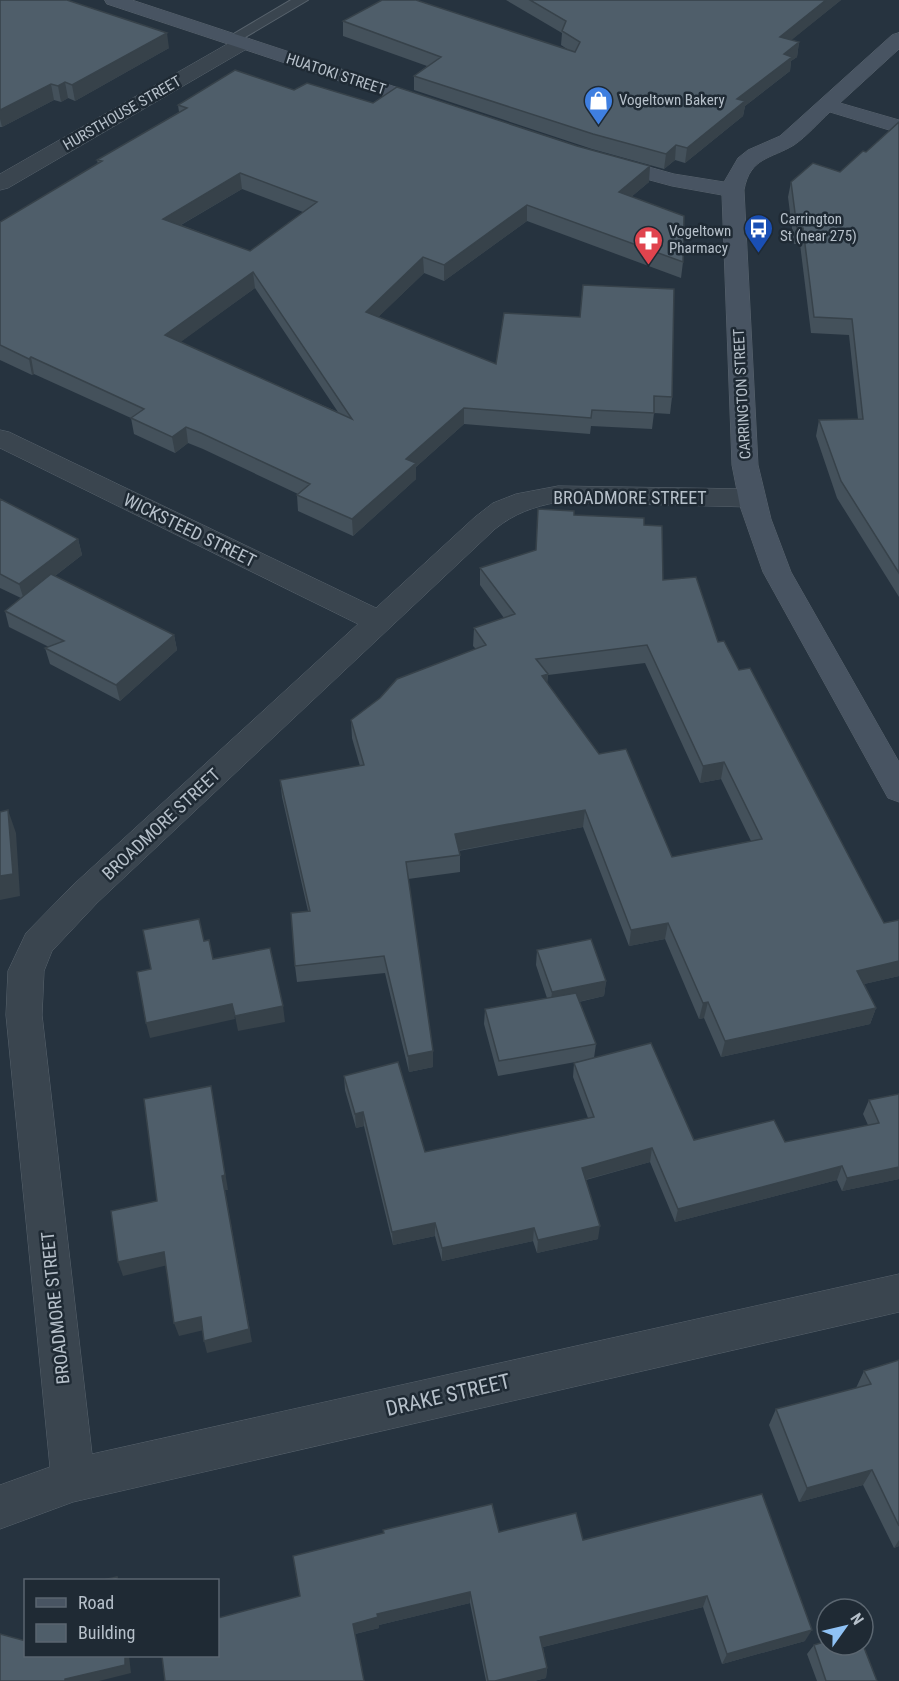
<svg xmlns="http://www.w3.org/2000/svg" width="899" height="1681" font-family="'Roboto Condensed',sans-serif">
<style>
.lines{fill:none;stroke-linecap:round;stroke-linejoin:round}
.lane-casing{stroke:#58636d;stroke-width:2}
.street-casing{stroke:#58636d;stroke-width:1}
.secondary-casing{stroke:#58636d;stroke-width:1}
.lane{fill:#3a454f;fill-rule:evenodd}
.street{fill:#3a454f;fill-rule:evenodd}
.secondary{fill:#485462;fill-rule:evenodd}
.wall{fill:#44515b;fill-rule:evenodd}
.shaded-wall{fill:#37424a}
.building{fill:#4f5e6a;stroke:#37424a;stroke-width:1.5;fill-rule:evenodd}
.labels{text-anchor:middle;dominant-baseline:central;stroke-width:5;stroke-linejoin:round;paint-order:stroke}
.far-street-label{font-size:15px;fill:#b6c0ca;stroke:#1f2a34}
.far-poi-label{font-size:15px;fill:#b6c0ca;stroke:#1f2a34;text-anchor:start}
.street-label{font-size:18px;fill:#b6c0ca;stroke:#1f2a34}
.near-street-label{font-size:21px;fill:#b6c0ca;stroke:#1f2a34}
</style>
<rect width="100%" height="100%" fill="#26333f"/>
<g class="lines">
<defs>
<path id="lane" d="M291 0H308L237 42H227L225 39Z"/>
<path id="street" d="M243 37 250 39 253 43 250 47 8 188 0 190V174L236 39Z
M0 430 9 432 376 608 475 517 493 503 516 494 558 486 750 489 760 492 764 498 760 504 750 507 558 502C533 507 515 513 495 529L97 903 52 951 44 971 42 1015 92 1454 899 1274V1312L73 1502 0 1529V1485L50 1467 6 1015 8 971 26 933 73 885 358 624 0 448Z"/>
<path id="secondary" d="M105 0H132L438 101 441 105 438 109H424L107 4Z
M899 33V49L840 103 899 120V133L830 112C818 123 807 136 794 145 771 159 750 157 744 190L758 465 771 519 791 572 899 762V802L888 798 763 572 740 506 732 465 722 195 672 186 598 166 595 161 598 156 606 155 674 174 724 182 738 158 748 150 780 136 892 35Z"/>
</defs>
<use href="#lane" class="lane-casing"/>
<use href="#street" class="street-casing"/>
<use href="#secondary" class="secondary-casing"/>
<use href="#lane" class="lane"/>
<use href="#street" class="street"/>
<use href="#secondary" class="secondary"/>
</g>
<path class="wall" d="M0 0 169 48 75 101 68 98 61 102 54 100 2 127H0Z
M506 0H841L791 40 799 42 797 57 791 61 790 71 745 106 743 116 685 163 675 160 664 169 592 149 414 90V76L427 66 343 36V21L567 49 561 45 562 33Z
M294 90 373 103 649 182 631 197 683 262 681 278 527 221 444 281 424 273 378 317 496 364 672 397 670 414 654 413 652 429 591 426 590 434 464 424 416 467V479L353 536 298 511 297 495 298 494 203 449 188 443 175 453 134 434 131 418 34 374 32 375 0 360V222L98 164 97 160 179 112 178 105ZM242 189 303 212 250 251 181 225ZM255 288 338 412 180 342Z
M899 122V597L837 498 816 436 819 420 858 419 849 335 811 333 800 244H794L788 197 791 182 840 172 866 152Z
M0 499 78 539 82 555 55 576 174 635 177 650 120 701 50 664 45 648 49 647 9 627 5 611 21 598 0 588Z
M574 515 644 525 663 580 718 642 739 670 884 923 899 920V976L864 984 876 1008 870 1024 721 1057 704 1018 699 1019 665 939 629 946 583 827 459 851 460 855V872L408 879 433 1051V1067L409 1072 385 973 297 982 295 966 308 911 282 797 280 780 360 766 352 738 351 720 476 649 473 646 474 628 504 618 480 585V568L536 550ZM645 663 700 783 721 779 751 841 672 857 547 684 548 675Z
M537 950 606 981 604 996 579 1002 596 1044 594 1058 694 1140 785 1142 868 1125 863 1114 869 1100 899 1094V1179L842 1191 837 1180 675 1222 650 1162 586 1180 598 1239 537 1253 533 1241 442 1261 435 1236 393 1245 364 1126 356 1128 345 1090 344 1076 425 1152 588 1118 573 1077 574 1063 581 1061 498 1076 484 1024 485 1009 547 998 536 965Z
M899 1360V1546L894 1548 863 1485 799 1502 769 1425 776 1409 856 1388 864 1371Z
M499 1532 583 1540 805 1641 722 1664 703 1607 543 1647 547 1668 546 1678 534 1681H486L470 1603 379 1625V1628L355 1634 300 1596Z
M814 1645 877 1681H817L807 1654Z"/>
<path class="shaded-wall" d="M826 0H841L778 51 780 37Z
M167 33 169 48 75 101 72 85Z
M799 42 797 57 791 61 790 71 745 106 743 116 685 163 687 148 784 54Z
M65 82 68 98 61 102 58 86Z
M51 84 54 100 2 127 0 119V110Z
M676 145 675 160 664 169 666 154Z
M650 166 649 182 618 208 619 192Z
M240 173 242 189 165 234 163 219Z
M527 205V221L444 281V265Z
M423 257 424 273 367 328 366 312Z
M253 272 255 288 167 352 165 335Z
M31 357 34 374 32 375 29 359Z
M464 408V424L416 467V479L353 536 352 519 406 459Z
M186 427 188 443 175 453 172 437Z
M78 539 82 555 24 600 19 584Z
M174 635 177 650 120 701 116 685Z
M548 674 546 692 542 676Z
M724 762 721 779 700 783 703 766Z
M8 810 16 833 20 896 0 900V876Z
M585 810 583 827 455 851V834Z
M668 923 665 939 629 946 631 930Z
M899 961V976L851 987 857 971Z
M606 981 604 996 550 1008 552 992Z
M708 1002 704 1018 699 1019 703 1003Z
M232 1004 235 1019 150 1038 146 1023Z
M283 1006 285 1022 238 1031 235 1016Z
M876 1008 870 1024 721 1057 725 1041Z
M433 1051V1067L409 1072 408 1056Z
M211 1086 228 1190H225L252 1342 207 1353 204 1341 222 1176Z
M363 1112 364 1126 356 1128 355 1114Z
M652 1148 650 1162 580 1181 582 1168Z
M842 1166 837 1180 675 1222 678 1209Z
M899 1167V1179L842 1191 847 1178Z
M435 1223V1236L393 1245 392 1232Z
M600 1226 598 1239 537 1253 538 1240Z
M534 1228 533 1241 442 1261V1248Z
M164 1252 168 1265 123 1276 118 1262Z
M201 1317 204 1330 179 1336 174 1323Z
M872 1470 863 1485 799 1502 807 1488Z
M899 1540V1546L894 1548Z
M470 1592V1603L379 1625V1628L355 1634 353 1624 377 1614Z
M707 1596 703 1607 539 1648 540 1637Z
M812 1630 805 1641 722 1664 727 1654Z
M125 1656H129L131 1673 99 1681H65V1679Z
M547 1668 546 1678 534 1681H495Z"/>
<path class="building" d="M0 0H67L167 33 72 85 65 82 58 86 51 84 0 110Z
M382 0H416L575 52 580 42 562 31 566 21 530 0H826L780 37 799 42 784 54 792 57 737 99 745 101 687 148 676 145 666 154 593 134 414 76 441 57 343 21Z
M235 70 294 90 307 83 373 103 397 87 577 146 650 166 619 192 684 216 683 262 527 205 444 265 423 257 366 312 496 364 504 313 580 317 583 285 674 289 672 397 654 396V413L592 410 591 418 464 408 406 459 416 463 352 519 297 495 310 484 201 433 186 427 172 437 131 418 144 409 31 357 29 359 0 345V222L102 161 97 160 187 108 178 105ZM240 173 317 202 250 251 163 219ZM253 272 352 419 165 335Z
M899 122V573L841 481 819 420 863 419 852 319 814 317 803 228H797L791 182 813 163 840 172 863 151 866 152Z
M0 499 78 539 19 584 0 574Z
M538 509 574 511V515L644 518V525L662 526 663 580 696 577 718 642 724 641 739 670 750 668 884 923 899 920V961L857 971 876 1008 725 1041 708 1002 703 1003 668 923 631 930 585 810 455 834 460 855 406 862 433 1051 408 1056 384 956 295 966 291 913 310 911 280 780 364 765 351 720 380 698 397 679 486 645 474 628 515 614 480 568 536 550ZM647 645 703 766 724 762 762 839 672 857 626 749 599 754 542 676 548 674 536 659Z
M51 574 174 635 116 685 45 648 64 641 5 611Z
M8 810 13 874 0 876V812Z
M199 919 204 941 209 940 213 959 270 948 283 1006 235 1016 232 1004 146 1023 137 972 151 969 143 930Z
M591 939 606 981 552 992 537 950Z
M576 993 596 1044 499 1061 485 1009Z
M651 1043 694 1140 774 1120 785 1142 879 1123 869 1100 899 1094V1167L847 1178 842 1166 678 1209 652 1148 582 1168 600 1226 538 1240 534 1228 442 1248 435 1223 392 1232 363 1112 355 1114 344 1076 398 1062 425 1152 594 1117 574 1063Z
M211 1086 225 1175 222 1176 249 1329 204 1341 201 1317 174 1323 164 1252 118 1262 111 1211 157 1201 144 1099Z
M899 1360V1526L872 1470 807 1488 776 1409 871 1384 864 1371Z
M762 1494 812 1630 727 1654 707 1596 540 1637 547 1668 495 1681H488L470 1592 377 1614 378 1617 353 1624 364 1681H165L162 1656H218V1618L300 1596 293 1556 384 1533 383 1530 492 1504 499 1532 576 1513 583 1540Z
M117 1577 118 1581H99Z
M0 1634 26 1641V1656H125V1665L65 1679V1681H0Z
M827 1641V1645H863L877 1681H826L814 1645Z"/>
<defs>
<symbol id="shop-pin" viewBox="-11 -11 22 30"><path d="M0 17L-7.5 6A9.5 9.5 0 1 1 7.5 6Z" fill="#3f7fe0" stroke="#1f2a34"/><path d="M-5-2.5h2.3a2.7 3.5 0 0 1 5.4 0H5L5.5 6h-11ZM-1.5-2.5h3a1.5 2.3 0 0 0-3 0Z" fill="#fff"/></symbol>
<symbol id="bus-pin" viewBox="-11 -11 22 30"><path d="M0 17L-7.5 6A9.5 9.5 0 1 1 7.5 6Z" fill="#1a4fb4" stroke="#1f2a34"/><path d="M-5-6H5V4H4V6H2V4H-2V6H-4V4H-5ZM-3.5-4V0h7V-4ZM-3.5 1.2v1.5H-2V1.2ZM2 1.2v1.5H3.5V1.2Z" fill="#fff"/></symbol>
<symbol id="pharmacy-pin" viewBox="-11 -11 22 30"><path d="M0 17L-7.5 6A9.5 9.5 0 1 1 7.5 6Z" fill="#e0444e" stroke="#1f2a34"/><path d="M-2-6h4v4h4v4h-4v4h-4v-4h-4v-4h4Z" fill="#fff"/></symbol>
</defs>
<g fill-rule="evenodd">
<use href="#shop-pin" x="582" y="84" width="33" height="45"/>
<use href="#bus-pin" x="742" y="212" width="33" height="45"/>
<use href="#pharmacy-pin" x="632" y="224" width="33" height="45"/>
</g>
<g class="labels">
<g class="far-street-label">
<text transform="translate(336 74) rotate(18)">HUATOKI STREET</text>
<text transform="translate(122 113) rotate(-30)">HURSTHOUSE STREET</text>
<text transform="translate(742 394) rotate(-93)">CARRINGTON STREET</text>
</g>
<g class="far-poi-label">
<text x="619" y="100">Vogeltown Bakery</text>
<text x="780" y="219">Carrington<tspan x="780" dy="17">St (near 275)</tspan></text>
<text x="669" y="231">Vogeltown<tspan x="669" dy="17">Pharmacy</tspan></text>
</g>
<g class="street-label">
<text x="630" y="497">BROADMORE STREET</text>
<text transform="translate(190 530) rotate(26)">WICKSTEED STREET</text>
<text transform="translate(161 824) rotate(-43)">BROADMORE STREET</text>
<text transform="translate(55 1308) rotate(-96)">BROADMORE STREET</text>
</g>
<g class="near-street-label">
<text transform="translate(448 1395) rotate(-13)">DRAKE STREET</text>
</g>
</g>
<rect x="24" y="1579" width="195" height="78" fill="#1f2a34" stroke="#5b6670" stroke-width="1.5"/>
<rect x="36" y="1598" width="30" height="9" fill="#485462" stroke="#5b6670" stroke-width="1.5"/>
<text x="78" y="1609" font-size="18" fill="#b6c0ca">Road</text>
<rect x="36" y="1624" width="30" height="18" fill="#4f5e6a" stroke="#5b6670" stroke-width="1.5"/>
<text x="78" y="1639" font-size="18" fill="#b6c0ca">Building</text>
<g transform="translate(845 1627) rotate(56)"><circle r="28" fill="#1f2a34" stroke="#5b6670" stroke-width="1.5"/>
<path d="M0-4.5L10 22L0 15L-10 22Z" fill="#8fc2f5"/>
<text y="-9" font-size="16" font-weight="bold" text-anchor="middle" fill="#b6c0ca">N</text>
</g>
</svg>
